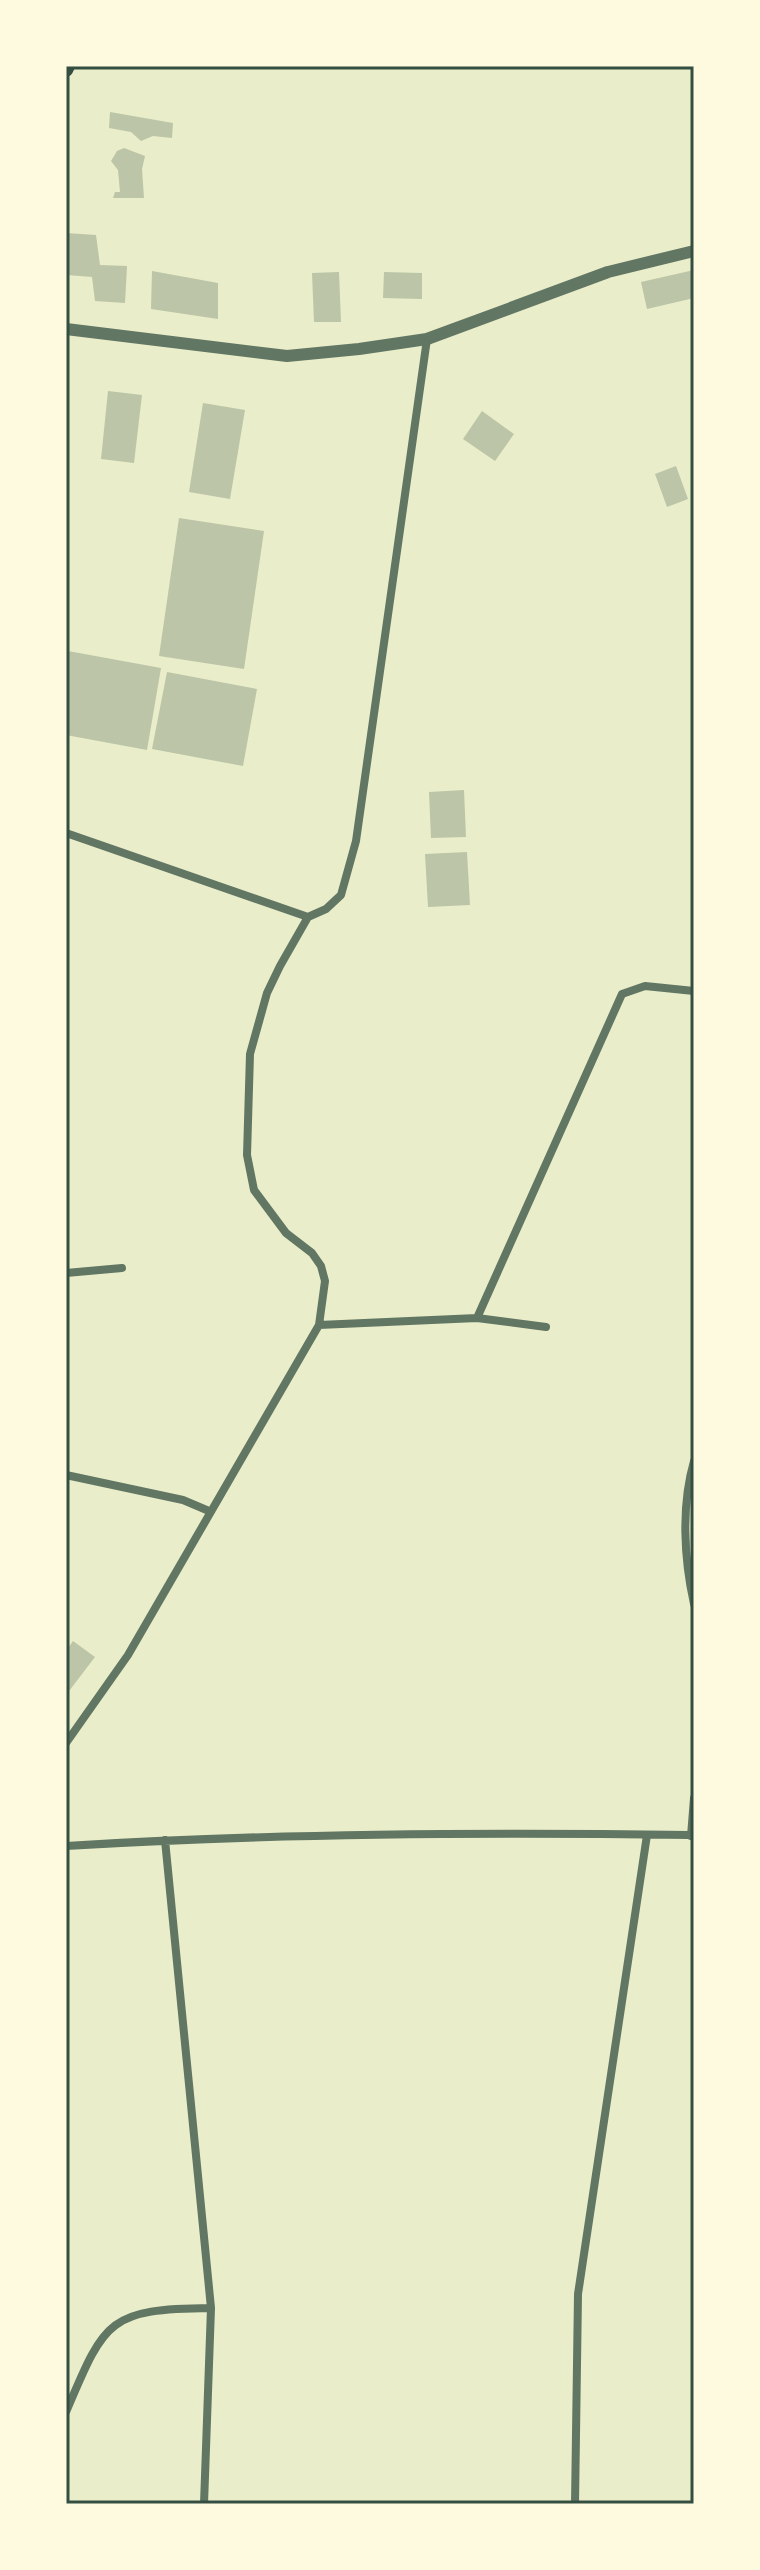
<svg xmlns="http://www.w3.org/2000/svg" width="760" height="2570" font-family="'Sofia Sans Condensed',sans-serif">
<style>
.building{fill:#bcc5a7}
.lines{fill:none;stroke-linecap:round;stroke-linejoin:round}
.minor{stroke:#617663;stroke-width:8}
.tertiary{stroke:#617663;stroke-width:12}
.secondary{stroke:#344e41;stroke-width:14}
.neatline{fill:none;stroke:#344e41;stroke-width:3}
</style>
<rect width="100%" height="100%" fill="#e9edc9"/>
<path class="building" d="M110 112 173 123 172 138 153 136 141 141 131 132 109 128Z
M124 148 145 156 142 169 144 198H113L115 192H120L118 170 111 161 117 151Z
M66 233 96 235 100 265 127 266 125 303 95 301 92 277 67 275Z
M694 270V298L647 309 641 282Z
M152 271 218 283V319L151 309Z
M339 272 341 322H314L312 273Z
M384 272 422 273V299L383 298Z
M108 391 142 395 134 463 101 459Z
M203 403 245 410 230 499 189 492Z
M482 411 514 434 495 461 463 439Z
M676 466 688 499 667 507 655 474Z
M179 518 264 531 244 669 159 656Z
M68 651 161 668 147 750 66 735Z
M167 672 257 689 243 766 152 749Z
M464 790 466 837 431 838 429 792Z
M467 852 470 905 428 907 425 854Z
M73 1641 95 1657 66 1695V1651Z"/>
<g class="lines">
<path class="minor" d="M66 833 308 917
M66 1273 122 1268
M319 1325 325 1281 321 1266 312 1253 286 1233 254 1190 247 1155 250 1054 267 993 280 966 308 917 326 909 341 895 356 841 427 339
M546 1327 477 1318 622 994 645 986 694 991
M694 1461C681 1506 684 1559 694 1604
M66 1475 183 1500 209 1511
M66 1743 128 1655 319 1325 477 1318
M691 1836 694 1798
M165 1840 211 2308 204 2504
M66 1846C273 1833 482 1832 689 1835
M66 2412C105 2320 108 2309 211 2308
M575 2504 578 2294 647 1835"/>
<path class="tertiary" d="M66 329 287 356 359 349 427 339 608 272 694 251"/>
<path class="secondary" d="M66 70 68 66"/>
</g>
<rect width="760" height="2570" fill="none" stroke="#fefae0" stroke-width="136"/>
<rect x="68" y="68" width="624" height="2434" class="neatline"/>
</svg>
